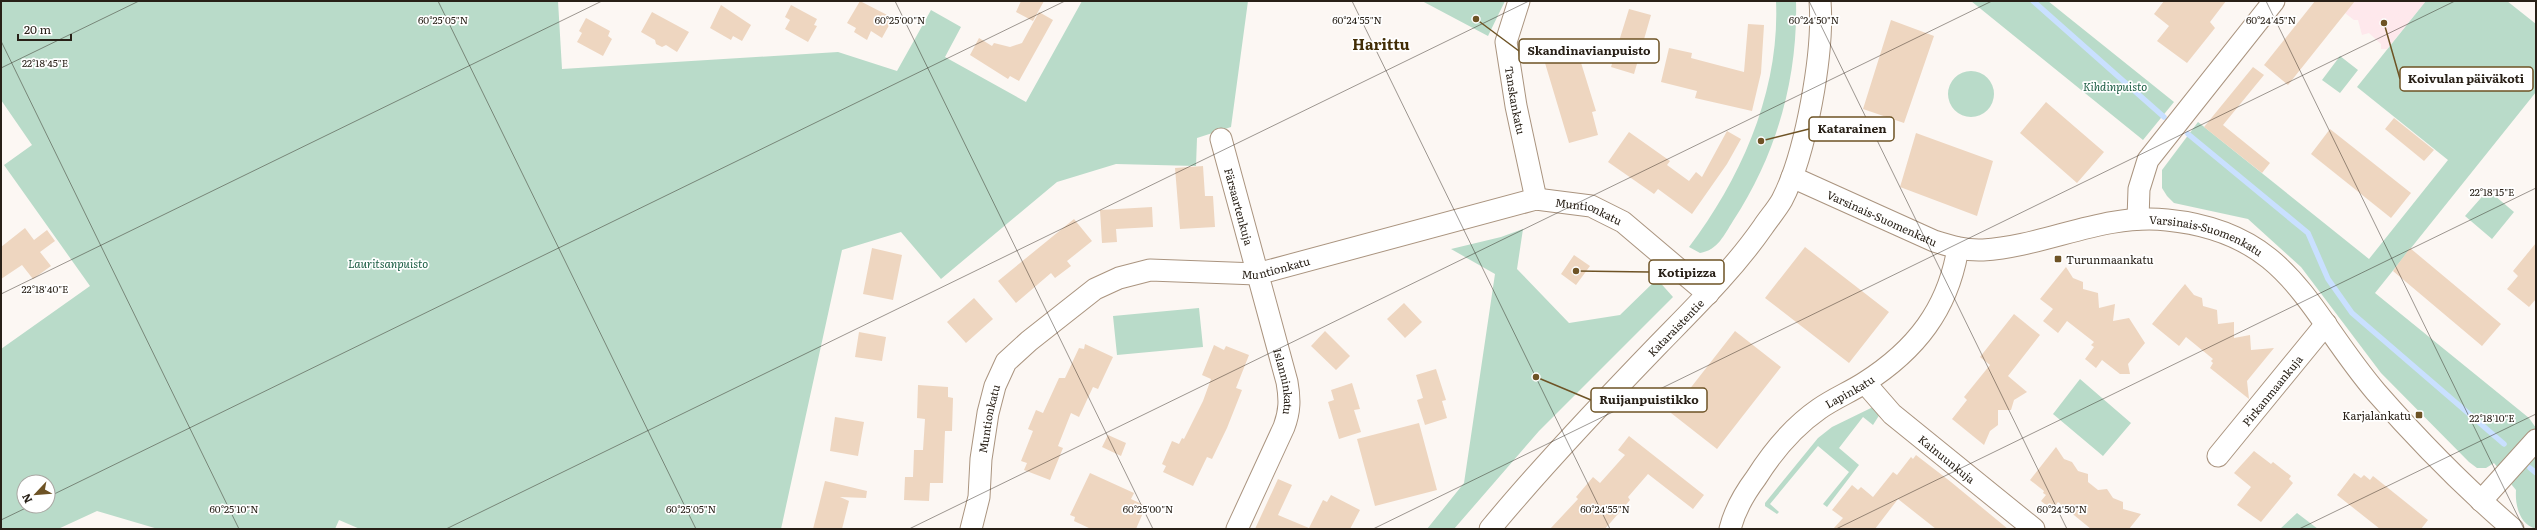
<svg xmlns="http://www.w3.org/2000/svg" width="2537" height="530" font-family="Literata,serif">
<style>
.education{fill:#fee8ec}
.green{fill:#b9dbc9;fill-rule:evenodd}
.lines{fill:none;stroke-linecap:round;stroke-linejoin:round}
.stream{stroke:#c9e0ff;stroke-width:5.5}
.building{fill:#eed6c0}
.minor-casing{stroke:#aa947f;stroke-width:23}
.minor{stroke:#fff;stroke-width:21}
.ticks{fill:none;stroke:#282017;stroke-width:1;stroke-opacity:0.45}
.poi-dot{fill:#6e5325;stroke:#fff;stroke-width:1.5}
.labels{text-anchor:middle;dominant-baseline:central;stroke-width:3.5;stroke-linejoin:round;paint-order:stroke}
.park-label{font-size:11px;font-style:italic;fill:#1a5c42;stroke:#fff}
.street-label{font-size:11px;fill:#282017;stroke:#fff}
.poi-label{font-size:11px;fill:#282017;stroke:#fff;text-anchor:start}
.district-label{font-size:15px;font-weight:bold;fill:#422e07;stroke:#fff}
.ticks-label{font-size:10px;text-anchor:middle;fill:#282017;stroke:#fff;stroke-width:3.5;stroke-linejoin:round;paint-order:stroke}
.leader{fill:none;stroke:#6e5325;stroke-width:1.5}
.callout-dot{fill:#6e5325;stroke:#fff;stroke-width:1.5}
.callout{fill:#fff;stroke:#6e5325;stroke-width:1.5}
.callout-label{font-size:12px;text-anchor:middle;font-weight:bold;fill:#282017}
</style>
<rect width="100%" height="100%" fill="#fcf7f3"/>
<path class="education" d="M2346 1H2426L2387 49H2381V44L2369 33 2362 35 2358 20H2354L2345 13Z"/>
<path class="green" d="M1 1H558L562 69 838 52 897 71 931 10 961 27 945 57 1026 102 1082 1H1248L1231 127 1197 138 1196 166 1116 164 1057 182 941 279 901 232 842 250 781 529H360L339 520 335 529H158L97 511 58 529H1V349L90 286 4 165 32 145 1 100ZM24 482H48V506H24Z
M1422 1H1505L1488 36Z
M1776 1H1796C1798 79 1776 156 1733 221 1724 235 1718 250 1700 253L1689 247C1742 177 1780 90 1776 1Z
M1971 1H2048L2174 102 2143 140Z
M2426 1H2507L2536 24V92L2375 293 2529 418 2536 428V529C2519 524 2515 505 2516 490L2494 463 2486 468H2477L2469 462 2381 373 2301 267 2248 219 2174 203 2167 196 2162 188V170L2198 122 2369 259 2448 160 2357 87Z
M2340 56 2358 70 2340 93 2322 80Z
M1948 94a23 23 0 1 1 46 0a23 23 0 1 1-46 0Z
M2488 190 2514 212 2492 239 2465 216Z
M1523 229 1517 269 1569 323 1620 315 1657 279 1673 297 1539 431 1454 529H1427L1464 483 1495 274 1451 249 1501 237Z
M1199 308 1203 347 1117 355 1113 316Z
M2080 379 2131 423 2103 456 2053 414Z
M1873 407 1880 414 1873 425 1863 417 1839 448 1859 465 1827 507 1823 504 1849 472 1818 446 1770 504 1779 512 1777 514 1765 506V503L1818 438 1832 427Z
M2297 513 2318 529H2280Z"/>
<g class="lines">
<path class="stream" d="M2033 1 2164 117
M2188 134 2308 233 2328 279 2352 313 2504 444
M2530 468 2536 473"/>
</g>
<path class="building" d="M860 1 893 18 882 38 871 31 867 40 854 32 856 28 847 23Z
M1021 1H1044L1033 21 1016 12Z
M2164 1H2226L2210 22 2215 28 2187 63 2157 41 2169 26 2154 14Z
M2315 1H2355L2288 85 2264 65Z
M721 5 751 25 742 41 733 36 731 40 710 28Z
M791 5 817 19 814 25 817 26 808 42 785 29 790 20 785 17Z
M1629 9 1651 15 1634 74 1611 67Z
M652 12 689 32 677 52 666 45 662 47 656 44 655 40 641 32Z
M1039 12 1053 20 1019 81 1010 76 1008 79 970 55 979 38 992 46 994 43 1010 47 1022 43Z
M586 18 610 31 608 36 612 39 603 56 577 42 582 33 579 31Z
M1891 20 1934 36 1904 123 1863 109Z
M1748 24 1764 25 1761 73 1752 111 1695 98 1697 91 1661 82 1669 48 1692 53 1691 58 1744 72Z
M1578 53 1596 111 1592 112 1598 135 1569 143 1545 63Z
M2253 67 2264 75 2223 125 2270 163 2262 173 2204 127Z
M2046 102 2104 152 2077 183 2020 133Z
M2394 118 2434 150 2424 161 2385 129Z
M2330 129 2411 193 2391 218 2311 154Z
M1727 131 1741 139 1727 164 1692 214 1658 189 1654 194 1608 162 1629 132 1670 161 1667 165 1689 181 1696 172 1702 177Z
M1916 133 1993 161 1977 216 1900 187Z
M1203 166 1205 196H1213L1215 227 1180 229 1175 168Z
M1152 207 1153 227 1116 229 1117 242 1102 243 1100 210Z
M1074 219 1092 241 1067 261 1071 266 1055 278 1051 273 1016 303 998 281Z
M25 228 34 240 47 230 55 241 40 252 51 266 33 279 22 265 1 279V247Z
M2536 243V299L2529 307 2507 289 2518 276 2513 271Z
M1805 247 1889 312 1849 363 1765 298Z
M872 248 902 255 893 300 863 294Z
M2410 248 2501 324 2482 346 2393 271Z
M1574 255 1590 266 1576 285 1561 274Z
M2066 267 2073 278 2083 282V289L2098 293 2099 308 2115 304 2113 321 2129 318 2145 343 2128 364 2130 374H2120L2102 360 2096 368 2085 359 2094 347 2091 345 2094 342 2067 321 2058 333 2043 321 2053 309 2040 299Z
M2185 284 2194 295 2202 298 2203 306 2217 310 2218 324 2234 322V338L2250 335 2251 350 2274 348 2247 381 2249 399 2210 368 2213 363 2211 361 2213 359 2186 337 2179 346 2152 324Z
M974 298 993 319 966 343 947 322Z
M1404 303 1422 322 1405 338 1387 319Z
M2014 314 2040 335 2008 376 2027 392 2014 400 2011 410H1998V425L1990 431 1984 445 1952 419 1967 400 1964 397 1990 365 1980 357Z
M1325 331 1350 356 1336 370 1311 346Z
M1735 331 1781 367 1717 449 1671 413Z
M859 332 886 337 882 361 855 357Z
M1085 344 1113 357 1098 389 1093 387 1079 417 1071 413 1058 446 1063 448 1050 480 1024 470 1027 463 1021 461 1033 431 1028 429 1036 410 1043 413 1059 378H1065L1079 348 1084 349Z
M1214 345 1224 350 1226 346 1249 355 1236 388 1242 390 1227 428 1212 459 1207 457 1193 486 1163 472 1166 466 1162 464 1172 441 1179 444 1182 438 1184 439 1203 401 1211 379 1202 375Z
M1436 369 1446 400 1442 401 1447 418 1425 425 1417 400 1423 398 1416 375Z
M1352 383 1360 409 1354 410 1361 432 1339 439 1328 402 1334 400 1331 390Z
M918 385 948 387V397L953 398 952 431H945L943 483H930L929 501 904 500 905 477H913L914 450H923L925 419 917 418Z
M835 417 864 422 858 456 830 451Z
M1419 423 1437 490 1375 506 1357 439Z
M1108 435 1126 443 1121 456 1102 447Z
M1629 436 1704 495 1693 509 1648 474 1628 497 1630 500 1605 529H1550L1578 499 1576 497 1593 477 1600 483 1625 455 1618 450Z
M2056 447 2064 459 2072 462 2078 471 2088 474V482L2098 490 2107 489 2113 498 2123 502V509L2141 514 2129 529H2091L2058 502 2052 510 2041 501 2046 495 2043 493 2044 491 2030 480Z
M2254 451 2271 464 2273 462 2291 476 2289 479 2293 483 2261 522 2237 505 2251 487 2234 473Z
M1916 455 1951 482 2008 529H1936L1898 499 1875 529H1833L1843 518 1832 510 1852 485 1858 490 1861 487 1873 497 1893 472 1897 475 1911 457 1913 459Z
M1090 473 1134 493 1131 499 1146 506 1136 529H1091L1074 521 1075 517 1070 515Z
M2354 473 2361 478 2364 475 2370 480 2373 476 2428 520 2421 529H2380L2337 495Z
M1278 479 1292 485 1278 515 1309 528 1323 500 1327 502 1331 495 1360 510 1350 529H1255Z
M825 481 867 491 866 498 840 497 849 501 842 529H813Z"/>
<g class="lines">
<defs>
<g id="minor">
<path id="s1" d="M1519 1 1506 42 1516 106 1536 199"/>
<path id="s2" d="M1221 139 1287 382C1290 399 1290 411 1284 427L1237 529"/>
<path id="s3" d="M1792 177 1934 241C1950 246 1966 251 1983 250 2046 246 2103 213 2167 220 2290 232 2307 311 2376 392 2419 441 2464 487 2513 529"/>
<path d="M2138 219 2139 189 2148 160 2274 1"/>
<path id="s4" d="M1865 383 1892 414 2034 529"/>
<path id="s5" d="M2218 456 2326 324"/>
<path d="M2481 501 2536 440"/>
<path id="s6" d="M971 529 979 497 981 459 988 413 995 386 1006 362 1029 341 1095 289 1119 278 1150 270 1257 274 1536 199 1591 206 1623 222 1708 294"/>
<path id="s7" d="M1490 529C1543 465 1600 405 1658 345 1695 307 1733 270 1763 227 1769 218 1777 209 1782 200 1806 154 1824 52 1820 1"/>
<path id="s8" d="M1730 529C1735 509 1744 494 1756 478 1773 451 1793 427 1819 409 1833 399 1850 392 1864 383 1916 350 1948 309 1958 248"/>
</g>
</defs>
<use href="#minor" class="minor-casing"/>
<use href="#minor" class="minor"/>
</g>
<path class="ticks" d="M438 1 696 529M895 1 1153 529M1352 1 1610 529M1809 1 2067 529M2266 1 2524 529M1 41 239 529M1 68 139 1M1 294 602 1M48 497 1065 1M1 520 30 506M446 529 1529 1M909 529 1992 1M1373 529 2455 1M1836 529 2536 188M2299 529 2536 414"/>
<g class="poi-dot">
<rect x="2054" y="255" width="8" height="8" rx="2"/>
<rect x="2415" y="411" width="8" height="8" rx="2"/>
</g>
<g class="labels">
<g class="park-label">
<text x="2115" y="86">Kihdinpuisto</text>
<text x="388" y="263">Lauritsanpuisto</text>
</g>
<g class="street-label">
<text stroke="none"><textPath href="#s1" startOffset="102">Tanskankatu</textPath></text>
<text stroke="none"><textPath href="#s2" startOffset="70">Färsaartenkuja</textPath></text>
<text stroke="none"><textPath href="#s6" startOffset="796">Muntionkatu</textPath></text>
<text stroke="none"><textPath href="#s3" startOffset="99">Varsinais-Suomenkatu</textPath></text>
<text stroke="none"><textPath href="#s3" startOffset="435">Varsinais-Suomenkatu</textPath></text>
<text stroke="none"><textPath href="#s6" startOffset="472">Muntionkatu</textPath></text>
<text stroke="none"><textPath href="#s7" startOffset="274">Kataraistentie</textPath></text>
<text stroke="none"><textPath href="#s2" startOffset="251">Islanninkatu</textPath></text>
<text stroke="none"><textPath href="#s8" startOffset="187">Lapinkatu</textPath></text>
<text stroke="none"><textPath href="#s5" startOffset="85">Pirkanmaankuja</textPath></text>
<text stroke="none"><textPath href="#s6" startOffset="112">Muntionkatu</textPath></text>
<text stroke="none"><textPath href="#s4" startOffset="112">Kainuunkuja</textPath></text>
</g>
<g class="poi-label">
<text x="2066" y="259">Turunmaankatu</text>
<text x="2411" y="415" text-anchor="end">Karjalankatu</text>
</g>
<g class="district-label">
<text x="1381" y="43">Harittu</text>
</g>
</g>
<g class="ticks-label">
<text x="443" y="24">60°25'05"N</text>
<text x="900" y="24">60°25'00"N</text>
<text x="1357" y="24">60°24'55"N</text>
<text x="1814" y="24">60°24'50"N</text>
<text x="2271" y="24">60°24'45"N</text>
<text x="45" y="67">22°18'45"E</text>
<text x="2492" y="196">22°18'15"E</text>
<text x="45" y="293">22°18'40"E</text>
<text x="2492" y="422">22°18'10"E</text>
<text x="234" y="513">60°25'10"N</text>
<text x="691" y="513">60°25'05"N</text>
<text x="1148" y="513">60°25'00"N</text>
<text x="1605" y="513">60°24'55"N</text>
<text x="2062" y="513">60°24'50"N</text>
</g>
<path class="leader" d="M1476 19L1519 51M2384 23L2400 79M1761 141L1809 129M1576 271L1649 272M1536 377L1591 400"/>
<g class="callout-dot">
<circle cx="1476" cy="19" r="4"/>
<circle cx="2384" cy="23" r="4"/>
<circle cx="1761" cy="141" r="4"/>
<circle cx="1576" cy="271" r="4"/>
<circle cx="1536" cy="377" r="4"/>
</g>
<g class="callout">
<rect x="1519" y="39" width="140" height="24" rx="4"/>
<rect x="2400" y="67" width="133" height="24" rx="4"/>
<rect x="1809" y="117" width="85" height="24" rx="4"/>
<rect x="1649" y="260" width="75" height="24" rx="4"/>
<rect x="1591" y="388" width="116" height="24" rx="4"/>
</g>
<g class="callout-label">
<text x="1589" y="55">Skandinavianpuisto</text>
<text x="2466" y="83">Koivulan päiväkoti</text>
<text x="1852" y="133">Katarainen</text>
<text x="1687" y="277">Kotipizza</text>
<text x="1649" y="404">Ruijanpuistikko</text>
</g>
<rect width="2537" height="530" fill="none" stroke="#282017" stroke-width="4"/>
<g transform="translate(36 494) rotate(244)"><circle r="19" fill="#ffffff" stroke="#a9a6a2"/>
<path d="M0-3L7 15L0 10L-7 15Z" fill="#6e5325"/>
<text y="-6" font-size="11" font-weight="bold" text-anchor="middle" fill="#282017">N</text>
</g>
<path d="M18 34v6h53v-6" fill="none" stroke="#282017" stroke-width="2"/>
<text x="24" y="34" font-size="12" fill="#282017" stroke="#ffffff" stroke-width="3" paint-order="stroke">20 m</text>
</svg>
